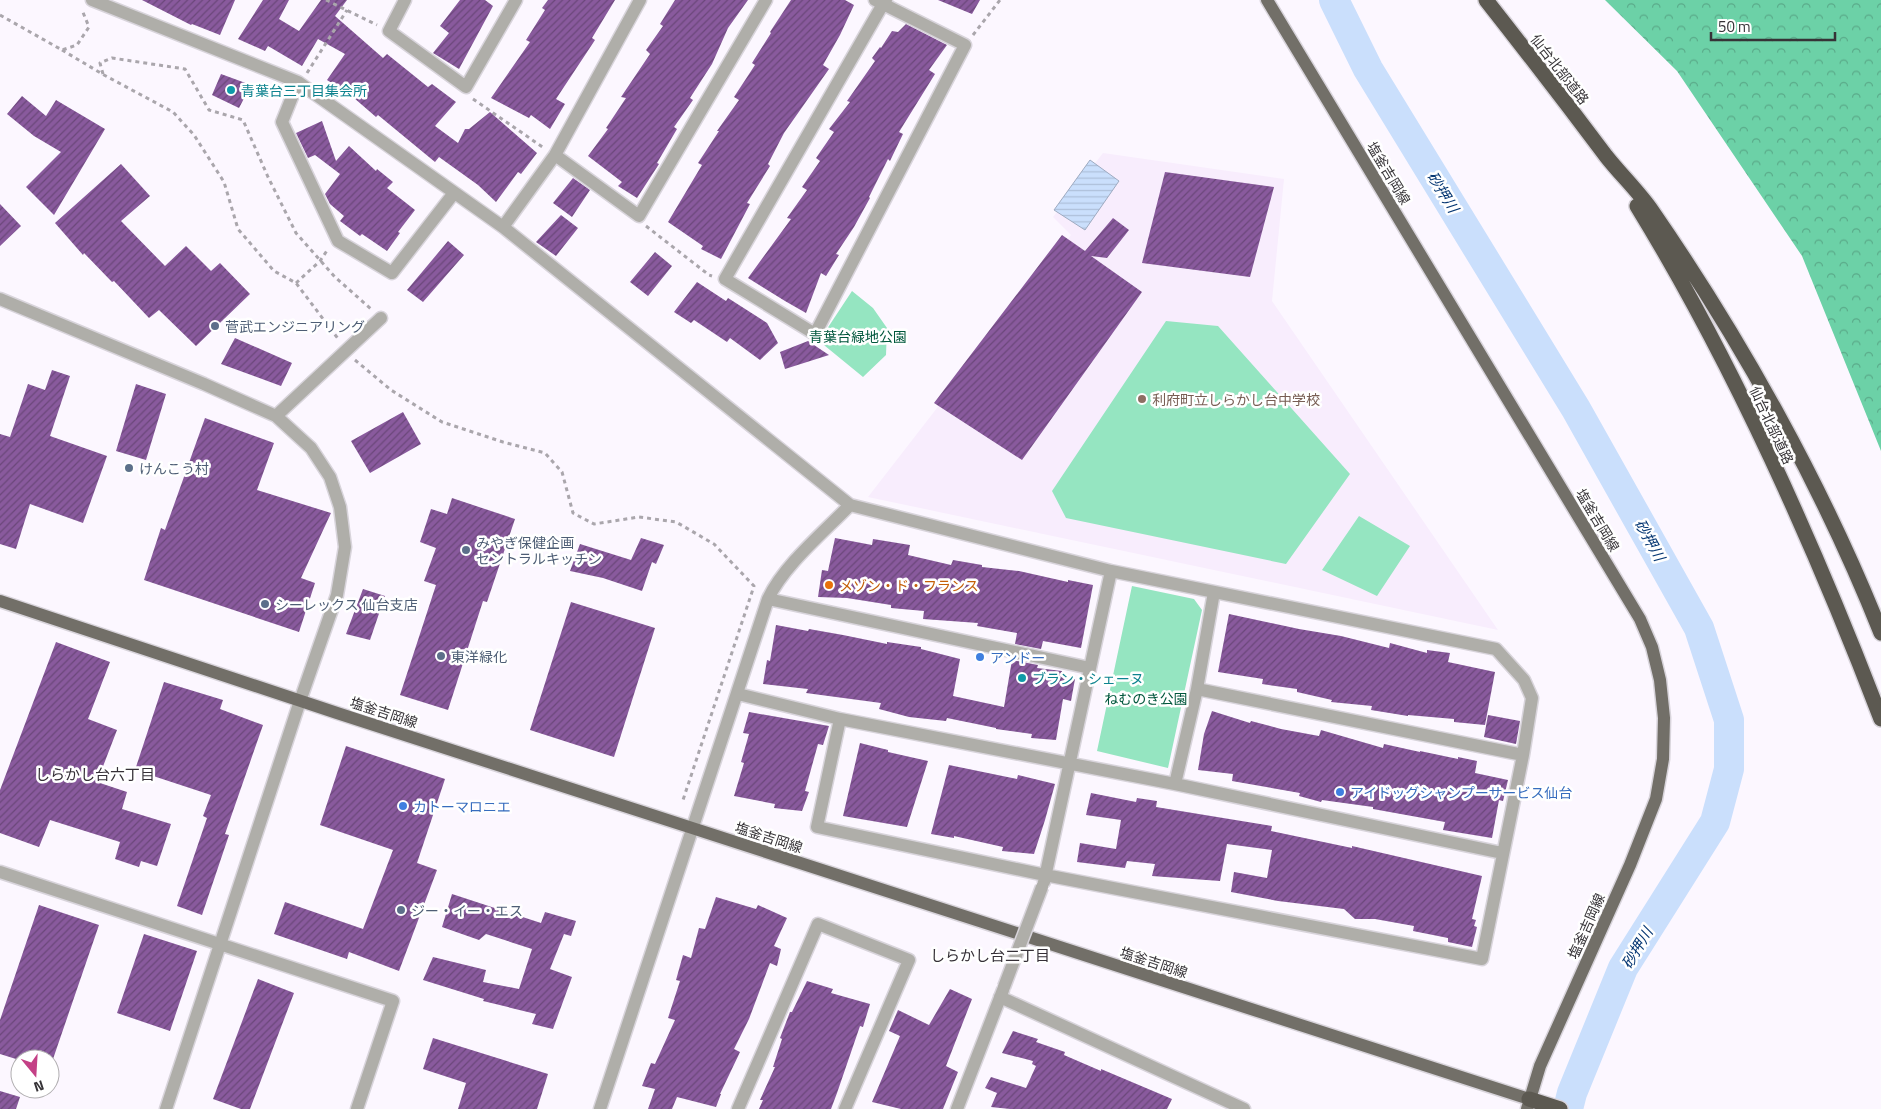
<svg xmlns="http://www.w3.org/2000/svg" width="1881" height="1109" font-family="'Titillium Web','Noto Sans JP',sans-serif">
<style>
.built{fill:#f8edfd}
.green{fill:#95e5c1}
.forest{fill:url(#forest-crowns)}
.water{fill:url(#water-rules);stroke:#9eabc1}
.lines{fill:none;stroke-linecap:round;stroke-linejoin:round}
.river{stroke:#cadffc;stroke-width:30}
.building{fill:url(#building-hatch)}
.minor-casing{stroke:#d8d4db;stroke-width:15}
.major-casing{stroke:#d8d4db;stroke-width:15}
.highway-casing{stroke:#d8d4db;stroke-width:18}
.path{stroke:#aaa6ac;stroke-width:3;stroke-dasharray:4 4;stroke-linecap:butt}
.minor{stroke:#afaea9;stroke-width:12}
.major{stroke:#726f68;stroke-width:12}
.highway{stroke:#5c5951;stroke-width:15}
.minor-bridge-casing{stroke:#d8d4db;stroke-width:15;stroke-linecap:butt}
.minor-bridge{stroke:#afaea9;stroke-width:12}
.culture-dot{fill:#0f9aa8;stroke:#fff;stroke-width:2}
.service-dot{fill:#5c6f8a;stroke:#fff;stroke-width:2}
.education-dot{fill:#8d6e63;stroke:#fff;stroke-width:2}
.food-dot{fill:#e8710a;stroke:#fff;stroke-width:2}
.shop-dot{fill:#3f7fe0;stroke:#fff;stroke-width:2}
.labels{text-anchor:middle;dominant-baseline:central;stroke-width:5;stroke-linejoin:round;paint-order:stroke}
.street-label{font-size:14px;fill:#363337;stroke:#fff}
.culture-label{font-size:14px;fill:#0d838f;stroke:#fff;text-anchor:start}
.service-label{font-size:14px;fill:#4e5e75;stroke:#fff;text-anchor:start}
.park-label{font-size:14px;fill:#00573c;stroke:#fff}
.education-label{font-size:14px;fill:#785e54;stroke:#fff;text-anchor:start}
.food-label{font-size:14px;fill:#c56008;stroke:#fff;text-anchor:start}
.shop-label{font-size:14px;fill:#366cbe;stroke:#fff;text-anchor:start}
.water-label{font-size:15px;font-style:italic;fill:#063773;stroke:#fff}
.neighbourhood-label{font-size:15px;fill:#353037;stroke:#fff}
</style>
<defs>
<pattern id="forest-crowns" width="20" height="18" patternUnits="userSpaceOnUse" patternTransform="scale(1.25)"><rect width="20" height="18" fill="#6cd1a7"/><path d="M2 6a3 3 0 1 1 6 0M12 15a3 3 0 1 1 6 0" fill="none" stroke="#5aaa89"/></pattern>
<pattern id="water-rules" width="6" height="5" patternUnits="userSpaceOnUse" patternTransform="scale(1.25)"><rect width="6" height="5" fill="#cadffc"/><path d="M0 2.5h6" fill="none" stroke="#aec0d9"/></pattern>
<pattern id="building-hatch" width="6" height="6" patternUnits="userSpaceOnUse" patternTransform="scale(1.25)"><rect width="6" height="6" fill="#895a9d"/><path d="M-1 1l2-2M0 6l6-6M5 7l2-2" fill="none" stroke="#6b477a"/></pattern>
</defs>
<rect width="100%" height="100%" fill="#fcf7ff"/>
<path class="built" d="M1103 153 1284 179 1272 301 1498 630 868 497 1071 235 1053 217Z"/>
<path class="green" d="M852 291 873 308 887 328 886 355 863 377 819 341Z
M1166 321 1218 326 1350 474 1286 564 1066 518 1052 491Z
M1359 516 1410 546 1377 596 1322 570Z
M1132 586 1194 599 1202 610 1168 768 1097 751Z"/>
<path class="forest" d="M1605 0H1881V451L1802 256 1677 71Z"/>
<path class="water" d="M1090 160 1119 181 1085 230 1054 210Z"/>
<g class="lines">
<path class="river" d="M1334 0 1368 69 1576 409 1699 628 1729 720V769L1715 822 1623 968 1572 1093 1568 1109"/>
</g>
<path class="building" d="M142 0H235L220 35 192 24 191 25Z
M263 0H289L279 19 299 31 321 0H347L335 16 383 58 387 54 428 87 432 84 456 102 435 126 458 143 465 129H469L490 112 537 153 521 174 518 172 496 202 478 185 439 157 435 162 378 115 376 117 354 98 327 80 345 54 318 39 302 66 268 46 265 51 238 39Z
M460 0H485L493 6 459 69 433 53 449 33 440 26Z
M548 0H615L592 38 595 40 556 99 565 104 550 129 531 115 529 118 491 98 530 42 526 40 545 10 542 8Z
M675 0H748L728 28 712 64 690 98 693 100 674 127 677 129 657 163 659 164 637 198 618 186 622 182 588 156 608 129 606 128 626 98 621 97 650 54 646 50 663 26 660 24Z
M791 0H845L854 5 840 35 823 65 829 69 784 133 768 164 770 166 747 203 750 204 721 259 701 249 703 246 668 222 702 165 698 163 719 131H717L739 100 734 97 755 65 752 63 771 33 770 32Z
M938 0H980L972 14Z
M906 24 947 45 929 70 935 74 899 132 903 134 890 161 888 159 869 197 870 198 854 227 836 254 839 255 826 276 821 273 806 313 785 301 748 278 791 219 787 218 807 190 802 187 820 161 816 158 834 132 829 129 850 102 847 101 875 61 872 58 880 47 881 48 892 31 898 32Z
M221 74 251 85 239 108 212 95Z
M22 96 46 116 56 100 105 129 54 215 26 187 61 152 34 136 7 114Z
M322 121 336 161 349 146 376 171 377 169 393 182 387 188 415 210 398 232 400 233 387 251 362 234 360 236 340 221 344 216 330 204 325 194 340 174 315 155 308 158 296 133Z
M121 164 150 196 121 221 165 266 186 246 211 271 220 263 250 294 196 346 159 310 149 318 114 281 112 282 84 253 83 255 55 223Z
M1165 172 1274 187 1250 277 1142 263Z
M573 178 590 190 572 217 553 203Z
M0 204 21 226 0 246Z
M561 215 578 228 556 256 536 242Z
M1113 218 1129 230 1107 258 1091 256 1142 292 1022 460 934 403 1062 235 1085 251Z
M448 241 464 255 423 302 407 290Z
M655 252 672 266 648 296 630 282Z
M697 282 726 301 728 298 767 323 778 343 760 360 730 338 727 342 694 320 691 323 674 312Z
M235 338 292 363 281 386 221 364Z
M808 341 829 355 785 369 780 352Z
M52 370 70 376 50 436 107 456 83 523 30 504 16 549 0 544V434L10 437 28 384 45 390Z
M136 384 166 394 146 460 116 451Z
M403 412 421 444 370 473 351 441Z
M205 418 274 443 257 490 331 513 301 578 315 583 299 632 144 580 161 528 165 530Z
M452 498 515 519 487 602 483 601 448 710 400 695 436 585 424 581 436 548 420 542 431 509 447 514Z
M641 538 664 545 656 564 652 562 642 591 603 578 570 571 580 544 631 560Z
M835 538 872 545 873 539 910 545 908 555 951 565 953 560 982 565V567L1019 571 1068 582V580L1093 585 1081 648 1043 641 1041 649 1015 644 1017 633 977 626 978 623 923 619 924 611 891 608V605L847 598 818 597 822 570 828 571Z
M363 589 385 596 370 640 346 634Z
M571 602 655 628 614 757 530 730Z
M1229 614 1299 629 1341 636 1389 648 1390 643 1427 653V650L1450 653 1448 662 1495 672 1485 725 1454 722V719L1408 715V716L1371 710 1372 706 1331 702 1332 700 1297 692V689L1262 684 1263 679 1218 672Z
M776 625 808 631 809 629 843 635 887 644V642L921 647V649L960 659 953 696 1004 707 1012 660 1038 665 1037 668 1062 671V676L1075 679 1071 701 1063 699 1056 740 1031 738 1032 734 996 729V728L947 718 946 721 909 717 879 709 881 703 806 693 808 689 763 684 767 660 770 661Z
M56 642 110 662 88 719 117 730 97 782 127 792 122 809 171 824 157 866 141 861 139 867 115 859 120 842 50 820 39 847 0 833V790Z
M164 682 223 700 220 709 263 725 225 834 229 835 202 915 177 906 207 818 203 816 211 795 135 770Z
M1212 711 1250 723 1251 721 1281 729 1319 736 1321 730 1383 748 1384 744 1420 752V751L1458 759V757L1477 761 1475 773 1508 780 1503 801 1499 800 1492 838 1443 830 1445 822 1373 809V807L1322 800 1321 802 1299 796 1300 793 1232 781 1233 774 1198 770 1204 734Z
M749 712 829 726 823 745 818 744 805 791 809 792 802 811 774 808 775 804 734 796 744 763 741 762 749 734 743 733Z
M1488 715 1520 721 1516 744 1484 737Z
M860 743 888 750V752L928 761 907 827 843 816Z
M346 746 445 779 417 863 437 870 399 971 349 952 347 959 274 934 285 902 363 929 393 850 320 825Z
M949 765 1017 779 1018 775 1055 784 1045 820 1034 854 1002 851 1003 847 954 836V838L931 834Z
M1091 793 1136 802 1137 798 1157 801 1156 807 1272 826 1271 831 1352 848V846L1482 876 1472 919 1476 920 1474 926 1477 927 1472 947 1448 942V938L1413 931 1414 926 1375 919H1355L1344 909 1278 901 1231 892 1234 872 1267 878 1272 850 1227 844 1220 881 1152 876 1155 864 1127 861 1125 868 1077 862 1080 843 1116 849 1121 820 1086 815Z
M452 894 541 923 545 912 576 921 571 936 564 934 550 969 572 977 553 1029 532 1024 536 1014 483 1001 484 999 423 980 433 957 486 970 483 982 519 989 532 949 486 934 479 940 442 927Z
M716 897 756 909 758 905 787 918 774 946 781 949 777 966 770 963 749 1019 734 1049 740 1052 720 1094H721L716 1107 677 1097 672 1109H648L655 1089 642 1086 651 1063 655 1064 675 1020 668 1018 680 981 676 980 683 955 691 958 699 928 705 929Z
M39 905 99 925 53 1059H16L0 1054V1020Z
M144 934 197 951 170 1031 117 1013Z
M258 979 294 993 250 1109H241L213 1099Z
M807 981 833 989 831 993 870 1004 863 1027 860 1026 837 1093 831 1109H759L763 1100H760L775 1067H773L782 1039 780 1038 790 1012H792Z
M950 989 972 999 946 1066 958 1072 943 1109H901L872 1102 900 1036 889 1031 898 1010 929 1025Z
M1013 1031 1038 1039 1036 1042 1065 1052 1064 1055 1101 1071V1069L1172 1099 1167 1109H1010L991 1107 997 1093 985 1088 991 1077 1026 1088 1036 1066 1032 1064 1033 1061 1002 1053Z
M433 1038 548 1074 537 1109H458L466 1083 423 1069Z
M0 1091 20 1097 16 1109H0Z"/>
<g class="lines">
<defs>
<path id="minor" d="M92 0 298 82 503 227 850 505 1111 571 1496 649 1524 680 1532 698 1523 755 1482 959 1045 875 817 827 840 719
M405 0 389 31 466 87 516 0
M875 0 965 45 815 334 725 279 883 4 886 0
M298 82 282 122 338 241 392 273 454 193
M555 155 639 216 766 0
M503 227 555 155 640 0
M0 299 204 384 276 416 311 448 330 477 340 507 345 547 337 595 300 701 166 1109
M276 416 381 318
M768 599 1090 668
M1197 689 1523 755
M738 694 840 719 1175 784 1502 853
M1175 784 1197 689 1214 592
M0 872 393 1001 357 1109
M1044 882 1111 571
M1000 997 1244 1109
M600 1109 768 599C784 565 824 532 850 505
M738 1109 818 924 909 960 845 1109
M957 1109 1003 990"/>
<path id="major" d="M1267 0 1640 619 1652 647 1660 680 1664 718 1663 759 1656 799 1630 865 1540 1066 1527 1109
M0 601 337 713 1529 1099"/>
<path id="highway" d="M1486 0C1527 52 1567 104 1606 156 1621 175 1639 192 1652 211 1741 340 1823 487 1881 633
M1637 206C1735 366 1814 544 1881 719
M1529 1099 1560 1109"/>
</defs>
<use href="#minor" class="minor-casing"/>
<use href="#major" class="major-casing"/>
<use href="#highway" class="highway-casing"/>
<path class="path" d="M326 0 377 25
M0 15 62 50 77 45 89 27 82 10
M973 35 1000 0
M62 50 104 75 173 112 194 135 224 182 238 229 274 271 296 283 339 340
M307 73 347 10
M103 74 100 63 112 58 185 69 209 110 243 120 268 177 296 233 335 277 371 309
M473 99 544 148
M646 226 709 275 712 276
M296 283 320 261 328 249
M355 360 391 390 442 422 503 442 545 453 562 472 573 513 594 524 639 517 676 522 714 544 754 586 682 803"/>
<use href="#minor" class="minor"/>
<use href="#major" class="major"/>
<use href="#highway" class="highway"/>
<defs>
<path id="minor-bridge" d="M1004 987 1042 887"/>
</defs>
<use href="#minor-bridge" class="minor-bridge-casing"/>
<use href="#minor-bridge" class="minor-bridge"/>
</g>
<g class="culture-dot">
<circle cx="231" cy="90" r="5"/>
<circle cx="1022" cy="678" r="5"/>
</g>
<g class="service-dot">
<circle cx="215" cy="326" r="5"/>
<circle cx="129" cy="468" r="5"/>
<circle cx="466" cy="550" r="5"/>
<circle cx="265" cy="604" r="5"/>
<circle cx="441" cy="656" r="5"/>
<circle cx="401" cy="910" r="5"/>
</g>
<circle class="education-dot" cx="1142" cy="399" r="5"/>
<circle class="food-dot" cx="829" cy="585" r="5"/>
<g class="shop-dot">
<circle cx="980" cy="657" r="5"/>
<circle cx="1340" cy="792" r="5"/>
<circle cx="403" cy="806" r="5"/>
</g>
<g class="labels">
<g class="street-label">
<text transform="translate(1560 69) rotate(52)">仙台北部道路</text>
<text transform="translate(1389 173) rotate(59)">塩釜吉岡線</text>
<text transform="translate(1772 425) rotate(65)">仙台北部道路</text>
<text transform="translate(1598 520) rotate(59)">塩釜吉岡線</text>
<text transform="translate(384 712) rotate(18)">塩釜吉岡線</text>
<text transform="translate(769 837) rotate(18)">塩釜吉岡線</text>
<text transform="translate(1586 926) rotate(-66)">塩釜吉岡線</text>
<text transform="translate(1154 962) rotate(18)">塩釜吉岡線</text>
</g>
<g class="culture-label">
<text x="241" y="90">青葉台三丁目集会所</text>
<text x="1032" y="678">ブラン・シェーヌ</text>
</g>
<g class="service-label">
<text x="225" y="326">菅武エンジニアリング</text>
<text x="139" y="468">けんこう村</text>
<text x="476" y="542">みやぎ保健企画<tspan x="476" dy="16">セントラルキッチン</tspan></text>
<text x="275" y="604">シーレックス 仙台支店</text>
<text x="451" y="656">東洋緑化</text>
<text x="411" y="910">ジー・イー・エス</text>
</g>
<g class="park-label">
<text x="858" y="336">青葉台緑地公園</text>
<text x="1146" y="698">ねむのき公園</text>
</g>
<g class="education-label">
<text x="1152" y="399">利府町立しらかし台中学校</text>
</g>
<g class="food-label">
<text x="839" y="585">メゾン・ド・フランス</text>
</g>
<g class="shop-label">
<text x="990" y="657">アンドー</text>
<text x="1350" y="792">アイドッグシャンプーサービス仙台</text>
<text x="413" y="806">カトーマロニエ</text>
</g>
<g class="water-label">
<text transform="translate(1443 192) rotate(58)">砂押川</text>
<text transform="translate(1650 540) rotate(61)">砂押川</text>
<text transform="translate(1637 948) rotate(-59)">砂押川</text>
</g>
<g class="neighbourhood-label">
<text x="95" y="774">しらかし台六丁目</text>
<text x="990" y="955">しらかし台二丁目</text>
</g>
</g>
<g transform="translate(35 1074) rotate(162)"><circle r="24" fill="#ffffff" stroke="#afadaf"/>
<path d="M0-4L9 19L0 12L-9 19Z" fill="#c44086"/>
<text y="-8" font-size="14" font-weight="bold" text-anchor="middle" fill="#363337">N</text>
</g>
<path d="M1711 32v8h124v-8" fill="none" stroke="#363337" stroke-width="2.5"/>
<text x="1718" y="32" font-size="15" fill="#363337" stroke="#ffffff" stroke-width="4" paint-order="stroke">50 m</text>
</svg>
